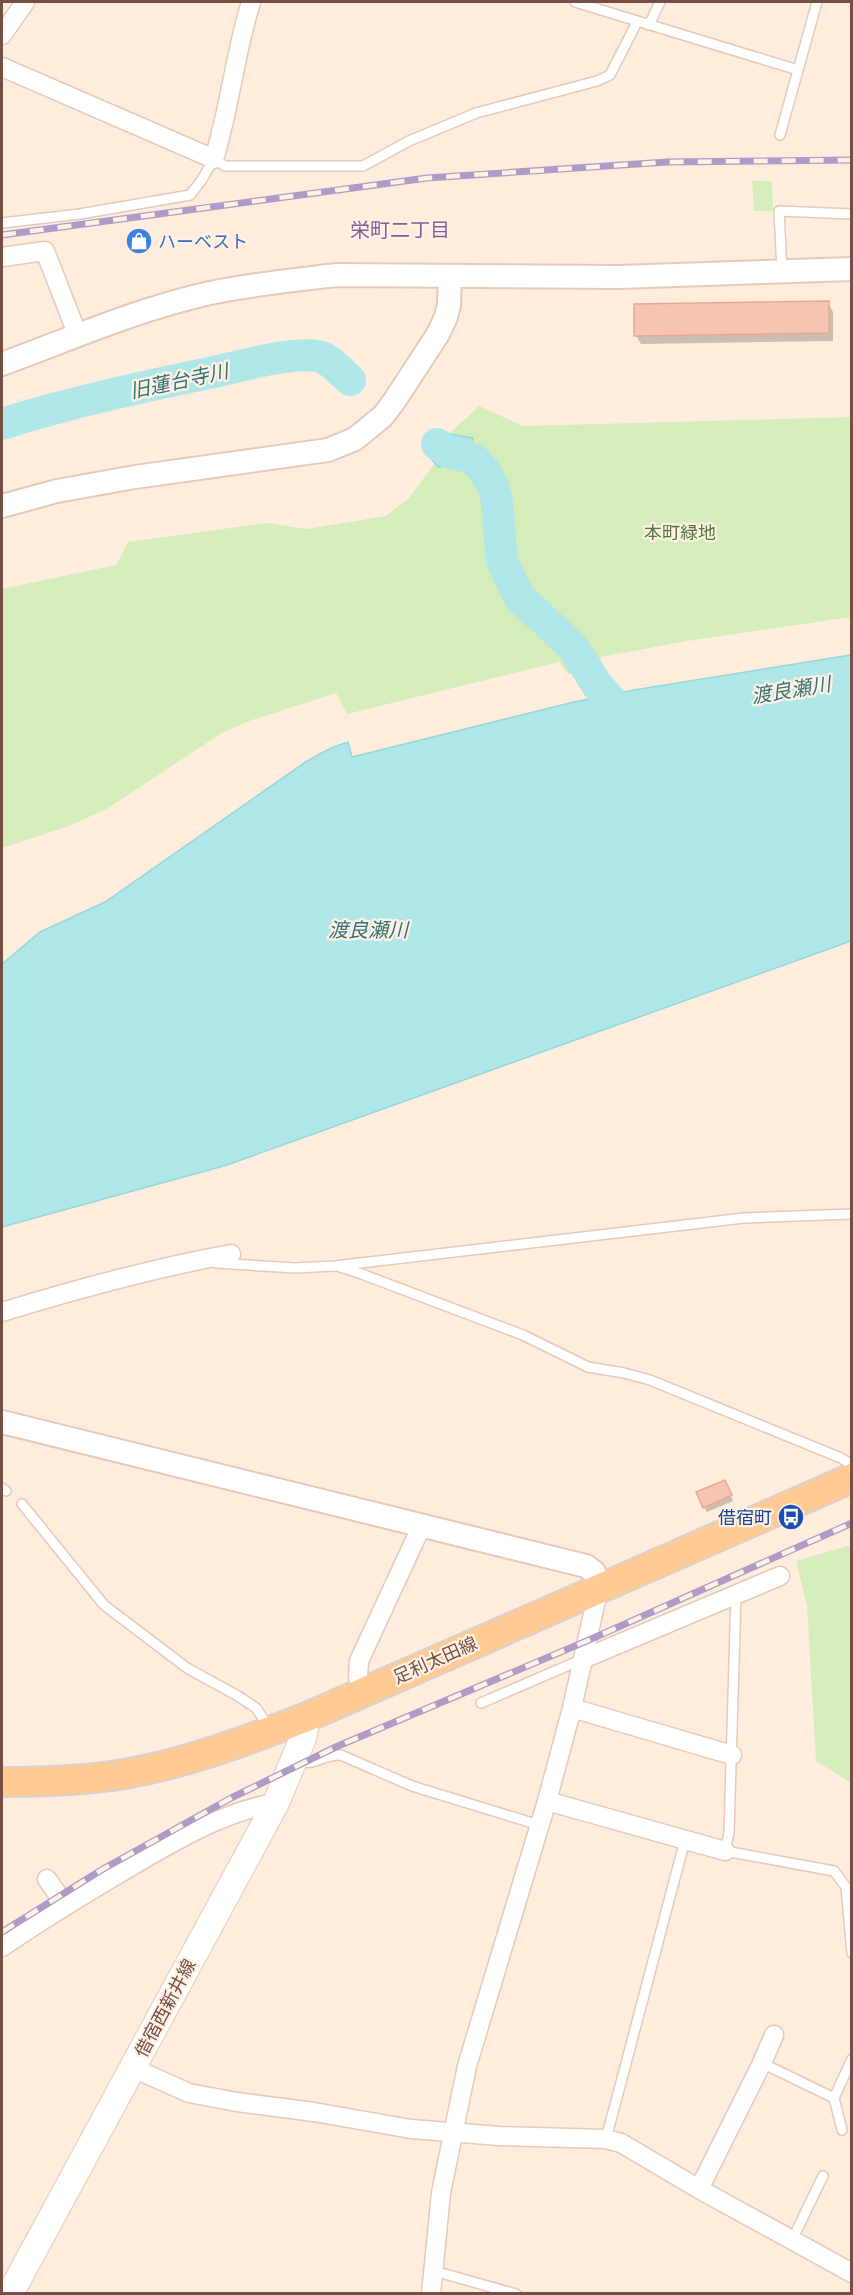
<svg xmlns="http://www.w3.org/2000/svg" width="853" height="2295" font-family="'PT Sans Narrow','Noto Sans JP',sans-serif">
<style>
.green{fill:#d5edbb}
.water{fill:#b0e8e9;stroke:#96d9dc;stroke-width:1.5}
.shadow{fill:#0003}
.lines{fill:none;stroke-linecap:round;stroke-linejoin:round}
.river{stroke:#b0e8e9;stroke-width:32}
.building{fill:#f6c5b2;stroke:#eaa891;stroke-width:1.5}
.service-casing{stroke:#e5cabc;stroke-width:12}
.minor-casing{stroke:#e5cabc;stroke-width:21}
.tertiary-casing{stroke:#e5cabc;stroke-width:26}
.secondary-casing{stroke:#eac9b8;stroke-width:28}
.primary-casing{stroke:#dbd1ce;stroke-width:32}
.service{stroke:#fff;stroke-width:9}
.minor{stroke:#fff;stroke-width:18}
.tertiary{stroke:#fff;stroke-width:22}
.secondary{stroke:#fff;stroke-width:26}
.primary{stroke:#ffca93;stroke-width:28}
.rail-casing{stroke:#ae9cc7;stroke-width:7}
.rail{stroke:#fff2e5;stroke-width:4.5;stroke-dasharray:14;stroke-linecap:butt}
.labels{text-anchor:middle;dominant-baseline:central;stroke-width:4.5;stroke-linejoin:round;paint-order:stroke}
.shop-label{font-size:18px;fill:#366cbe;stroke:#fff2e5;text-anchor:start}
.park-label{font-size:18px;fill:#527738;stroke:#fff2e5}
.transit-label{font-size:18px;fill:#164399;stroke:#fff2e5;text-anchor:end}
.street-label{font-size:18px;fill:#764f44;stroke:#fff2e5}
.neighbourhood-label{font-size:20px;fill:#7f5e9a;stroke:#fff2e5}
.water-label{font-size:20px;font-style:italic;fill:#347376;stroke:#fff2e5}
</style>
<rect width="100%" height="100%" fill="#feeddd"/>
<path class="green" d="M752 181H772L773 211H754Z
M479 406 523 426 851 417V617L687 641 600 657 604 667 568 674 559 662 347 714 336 693 249 721 220 734 110 807 72 825 2 848V589L116 565 128 542 267 523 307 529 386 516 409 498 435 463 439 466 451 463 473 438 449 434Z
M851 1545H852L851 1783 816 1761 807 1605 796 1561Z"/>
<path class="water" d="M449 434 473 438 464 463H451L438 467 427 454 441 439Z
M851 655V941L227 1165 2 1227V964L40 932 105 902 307 761 331 748 348 742 352 757 574 702 634 690Z"/>
<path class="shadow" d="M828 303 833 312V341L641 344 636 335Z
M727 1487 733 1501 707 1512 704 1507Z"/>
<g class="lines">
<path class="river" d="M2 424C71 402 143 387 214 372 240 366 292 352 318 356 329 358 342 373 350 380
M437 444 451 453 465 456 477 462 485 472 493 486 497 501 502 561 519 597 573 647 597 685 625 716"/>
</g>
<path class="building" d="M829 301V333L634 336V304Z
M725 1480 732 1495 703 1508 696 1492Z"/>
<g class="lines">
<defs>
<path id="service" d="M575 2 798 70
M649 25 660 2
M780 135 817 2
M2 223 80 214 190 195 201 181 214 159 225 166H363L409 141 476 113 597 81 610 75 637 22
M782 270 779 211 852 214
M216 1263 295 1268 335 1266 744 1218 852 1214
M340 1267 359 1273 523 1335 588 1367 624 1373 650 1380 841 1458 852 1465
M2 1488 6 1491
M22 1504 104 1605 187 1668 238 1696 256 1708 270 1729
M736 1594 729 1833 725 1851 834 1871 846 1887 852 1953
M481 1703 583 1659
M296 1761C316 1767 321 1754 341 1755L412 1786 539 1825
M762 2063 834 2098 842 2130
M834 2098 852 2059
M606 2139 685 1840
M792 2240 823 2176
M434 2271 516 2294"/>
<path id="minor" d="M2 35 25 2
M2 67 214 159C230 107 235 53 251 2
M2 257 45 251 78 336
M2 1312C77 1289 153 1268 231 1254
M583 1659 780 1576
M361 1693 358 1677 359 1661 422 1525
M572 1708 732 1755
M547 1801 725 1851
M47 1879 65 1905
M2 1947C43 1919 86 1893 130 1867 175 1841 224 1811 276 1803
M133 2068 189 2093 237 2102 314 2112 411 2129 499 2136 606 2139 621 2143 699 2189 852 2273
M699 2189 762 2063 774 2035
M431 2294 441 2193 467 2066 547 1801 572 1708 599 1587"/>
<path id="tertiary" d="M2 364C70 339 138 309 210 293 252 284 295 280 337 275L619 277 852 269
M2 506 57 491 135 477 328 450 355 439 383 416 395 400 438 334 446 317 449 305 450 276
M2 1422 586 1566 594 1572 599 1587"/>
<path id="secondary" d="M10 2294 276 1803 303 1738 307 1717"/>
<path id="primary" d="M2 1782C43 1782 84 1781 124 1774 188 1763 248 1740 307 1717L852 1478"/>
</defs>
<use href="#service" class="service-casing"/>
<use href="#minor" class="minor-casing"/>
<use href="#tertiary" class="tertiary-casing"/>
<use href="#secondary" class="secondary-casing"/>
<use href="#primary" class="primary-casing"/>
<use href="#service" class="service"/>
<use href="#minor" class="minor"/>
<use href="#tertiary" class="tertiary"/>
<use href="#secondary" class="secondary"/>
<use href="#primary" class="primary"/>
<defs>
<path id="rail" d="M2 235 427 178 667 162 852 160
M2 1932 103 1869 233 1797 338 1746 589 1640 852 1523"/>
</defs>
<use href="#rail" class="rail-casing"/>
<use href="#rail" class="rail"/>
</g>
<defs>
<symbol id="shop-disc" viewBox="-11 -11 22 22"><circle r="9.5" fill="#3f7fe0" stroke="#fff2e5"/><path d="M-5-2.5h2.3a2.7 3.5 0 0 1 5.4 0H5L5.5 6h-11ZM-1.5-2.5h3a1.5 2.3 0 0 0-3 0Z" fill="#fff"/></symbol>
<symbol id="bus-disc" viewBox="-11 -11 22 22"><circle r="9.5" fill="#1a4fb4" stroke="#fff2e5"/><path d="M-5-6H5V4H4V6H2V4H-2V6H-4V4H-5ZM-3.5-4V0h7V-4ZM-3.5 1.2v1.5H-2V1.2ZM2 1.2v1.5H3.5V1.2Z" fill="#fff"/></symbol>
</defs>
<g fill-rule="evenodd">
<use href="#shop-disc" x="124" y="226" width="30" height="30"/>
<use href="#bus-disc" x="776" y="1502" width="30" height="30"/>
</g>
<g class="labels">
<g class="shop-label">
<text x="158" y="241">ハーベスト</text>
</g>
<g class="park-label">
<text x="680" y="532">本町緑地</text>
</g>
<g class="transit-label">
<text x="772" y="1517">借宿町</text>
</g>
<g class="street-label">
<text transform="translate(435 1660) rotate(-24)">足利太田線</text>
<text transform="translate(165 2008) rotate(-62)">借宿西新井線</text>
</g>
<g class="neighbourhood-label">
<text x="400" y="230">栄町二丁目</text>
</g>
<g class="water-label">
<text transform="translate(179 381) rotate(-12)">旧蓮台寺川</text>
<text transform="translate(791 690) rotate(-9)">渡良瀬川</text>
<text x="368" y="930">渡良瀬川</text>
</g>
</g>
<rect width="853" height="2295" fill="none" stroke="#764f44" stroke-width="6"/>
</svg>
